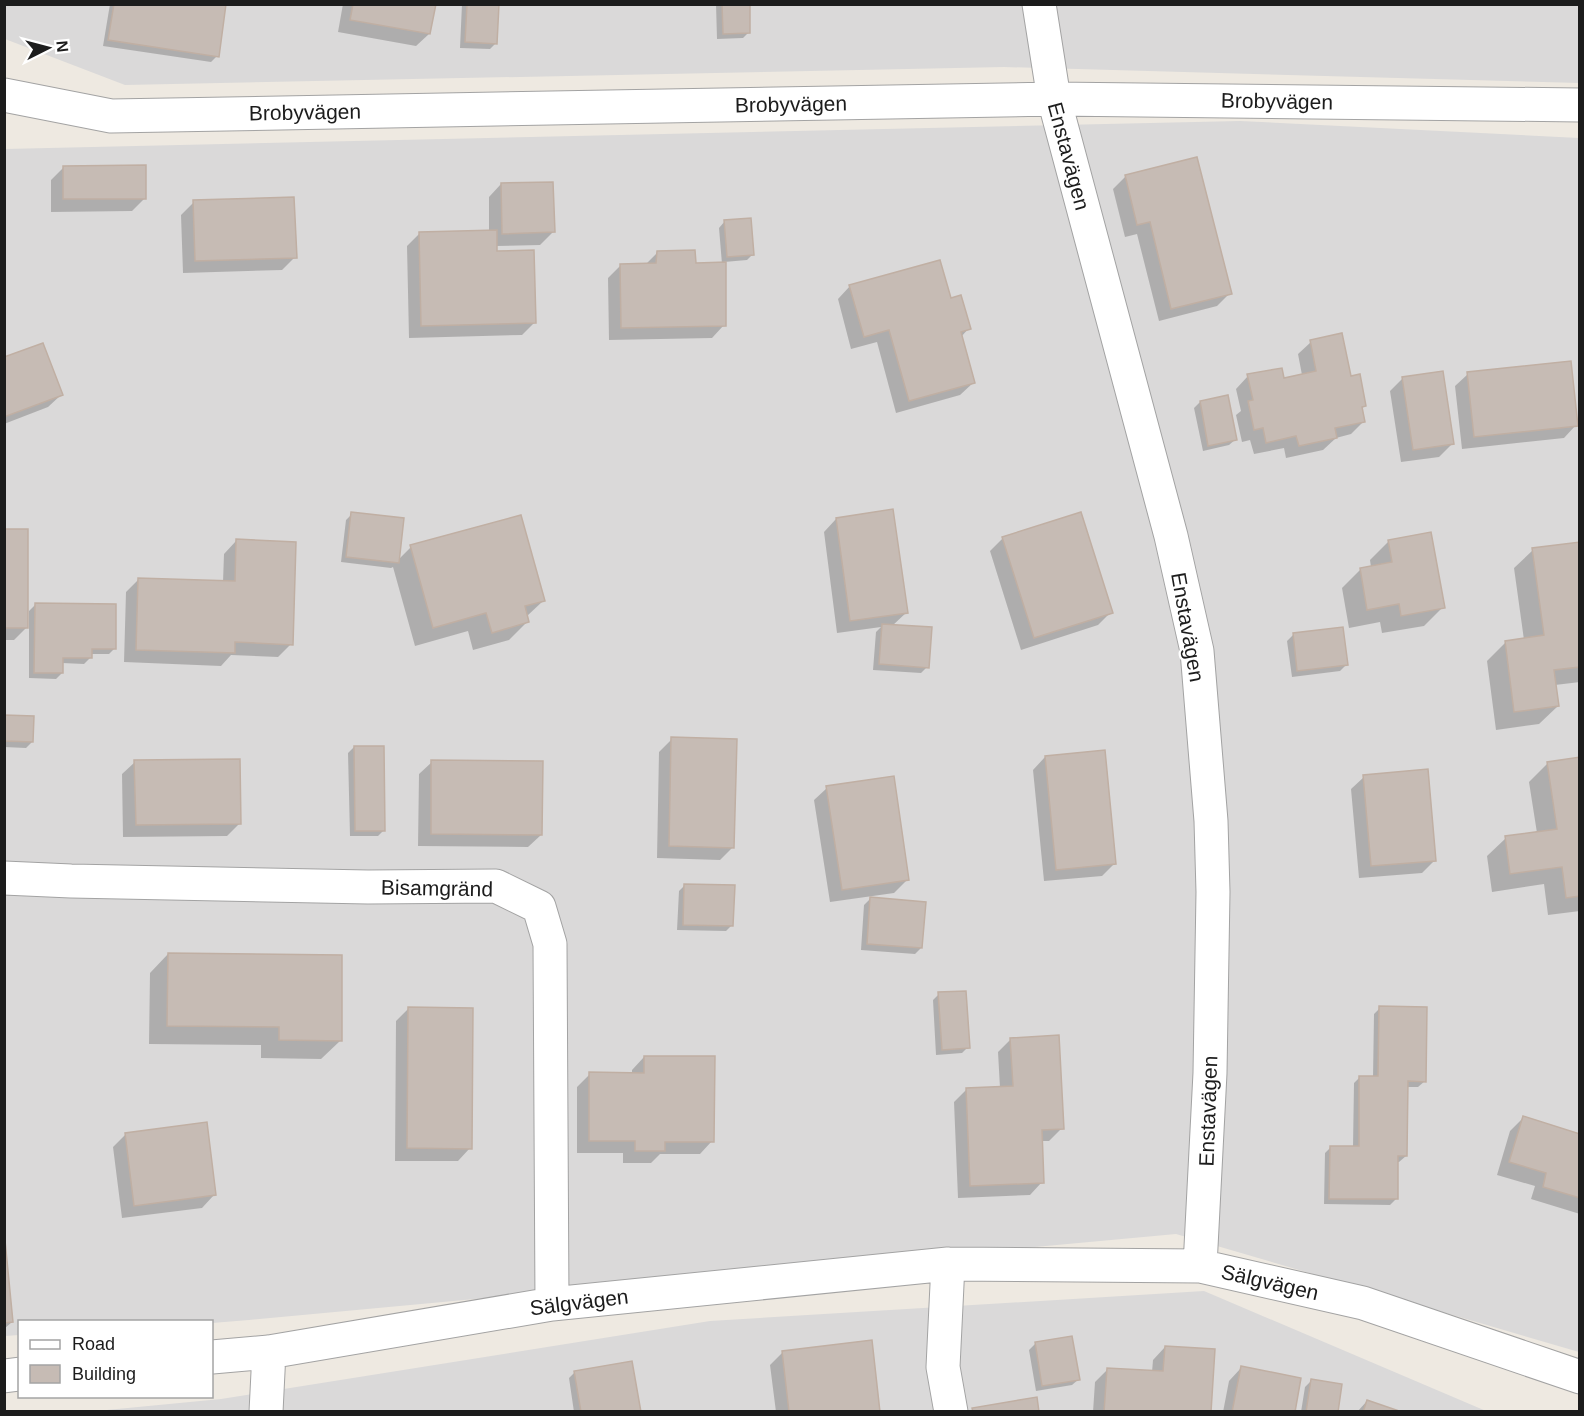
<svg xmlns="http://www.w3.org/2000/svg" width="1584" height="1416" font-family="Arial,sans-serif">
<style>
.residential{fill:#dad9d9}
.shadow{fill:#0003}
.building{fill:#c6bbb4;stroke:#c0afa3;stroke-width:1.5}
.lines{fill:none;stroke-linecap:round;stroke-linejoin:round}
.minor-casing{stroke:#a3a3a3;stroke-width:35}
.minor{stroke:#fff;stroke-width:33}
.labels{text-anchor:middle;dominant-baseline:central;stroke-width:4.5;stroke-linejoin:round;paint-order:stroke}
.street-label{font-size:21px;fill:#1c1c1c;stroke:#fff}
</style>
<rect width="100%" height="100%" fill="#eee9e1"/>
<path class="residential" d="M4 5H1579L1580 83 1004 67 125 85 5 39Z
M1240 121 1579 138V1352L1176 1234 249 1320 212 1323V1322H20L19 1335 5 1336V149Z
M1204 1291 1486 1411 86 1412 221 1399 710 1321Z"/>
<path class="shadow" d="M110 4H225L217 56 211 62 103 46Z
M343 4H435L429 34 416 46 338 32Z
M462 4H498L496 43 490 49 460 48Z
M562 4H611L562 6Z
M716 4H748L749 32 743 38 717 39Z
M64 167 145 198 132 211 51 212V180Z
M1125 177 1230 293 1217 306 1159 321 1137 234 1125 237 1113 189Z
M501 184 553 232 540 245 496 246V252L534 323 522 335 409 338 407 246 419 234 489 232V197Z
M194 202 295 257 282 270 183 273 181 215Z
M725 221 753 254 747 260 724 262V325L712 338 609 340 608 278 621 265H645L657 253 694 264H722L719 228Z
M850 286 950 300 969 328 961 337 973 383 960 395 896 413 877 342 851 349 838 299Z
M1311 342 1350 378 1365 405 1361 410 1363 422 1351 434 1336 438 1323 450 1286 458 1284 448 1254 454 1250 440 1242 442 1236 415 1241 411 1236 389 1248 376 1282 380 1302 375 1298 354Z
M4 359 61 395 48 407 4 424Z
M1468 374 1576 425 1564 438 1462 449 1455 386Z
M1403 378 1452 444 1439 457 1401 462 1390 391Z
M1200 402 1236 439 1229 445 1203 451 1194 408Z
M352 514 398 560 411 547 543 601 526 617 527 622 509 640 473 650 468 631 415 646 393 567 391 568 341 562 346 520Z
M836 519 907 612 892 626 927 667 921 673 873 670 876 632 881 627 837 633 824 532Z
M4 530 26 628 14 640H4Z
M1003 538 1111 612 1098 625 1021 650 990 551Z
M236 541 291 644 278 657 231 655 221 666 124 662 126 592 139 579 223 582 224 554Z
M1389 541 1443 607 1424 626 1382 633 1380 622 1349 628 1342 588 1361 569 1371 567 1370 560Z
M1580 544V682L1555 685 1558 706 1539 724 1496 730 1487 661 1506 642 1524 640 1514 568 1533 550Z
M35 605 115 648 109 654H90V658L84 664 62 663V673L56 679 29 678V611Z
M1293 635 1346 665 1340 671 1292 677 1287 641Z
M4 716 32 742 26 748 4 747Z
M672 739 733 847 720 860 657 858 659 752Z
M354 747 384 830 378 836H350L348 753Z
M1045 757 1115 863 1102 876 1044 881 1033 770Z
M1580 758V911L1548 915 1544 884 1492 892 1487 856 1506 838 1537 833 1529 782 1548 763Z
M135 762 240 823 227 836 123 837 122 774Z
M432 762 541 835 528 847 418 846 419 774Z
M1364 777 1435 860 1422 873 1359 878 1351 789Z
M827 788 907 880 894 893 830 902 814 800Z
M685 885 732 925 726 931 677 930 679 891Z
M870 899 921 948 915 954 861 950 864 905Z
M168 954 340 1041 321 1059 261 1058V1045L149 1044 150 973Z
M939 994 968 1047 962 1053 936 1055 933 1000Z
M409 1008 470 1148 458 1161H395L396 1021Z
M1380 1008 1425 1081 1418 1087H1406V1156L1399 1162H1396V1199L1390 1205 1324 1204 1325 1153 1331 1147H1353L1354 1083 1360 1077 1373 1078 1374 1014Z
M1011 1039 1062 1128 1049 1141H1041L1042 1182 1030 1195 958 1198 954 1102 966 1090 1000 1088 998 1052Z
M644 1057 712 1141 700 1154H660L651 1163H623V1153H577V1087L590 1074H632V1070Z
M1523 1118 1580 1135V1214L1531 1199 1535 1186 1497 1175 1510 1131Z
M125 1135 214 1195 202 1208 122 1218 113 1147Z
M4 1245 12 1322 4 1329Z
M1035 1344 1079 1379 1072 1385 1036 1391 1029 1350Z
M1165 1347 1209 1412H1093L1095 1382 1107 1370 1152 1372 1153 1360Z
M783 1352 879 1412H776L770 1365Z
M1241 1368 1293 1412H1223L1229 1381Z
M575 1372 639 1412H574L569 1378Z
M1311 1381 1336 1412H1301L1305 1387Z
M1367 1401 1397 1412H1357Z"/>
<path class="building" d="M114 4H226L219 57 108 40Z
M353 4H436L430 34 350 20Z
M467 4H499L497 44 465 42Z
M722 4H750V33L723 34Z
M1197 157 1232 294 1171 309 1150 222 1137 225 1125 175Z
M146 165V199H63V166Z
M553 182 555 232 502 234 501 183Z
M294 197 297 258 195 261 193 200Z
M751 218 754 255 727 257 724 220Z
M497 230V251L534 250 536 323 421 326 419 232Z
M695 250 696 263 726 262V326L621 328 620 264 656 263 657 251Z
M940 260 951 298 961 295 971 329 961 332 975 383 909 401 889 330 864 337 849 285Z
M1342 333 1351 376 1360 374 1366 406 1362 407 1365 422 1335 428 1337 438 1299 446 1296 436 1266 443 1263 428 1254 430 1248 401 1253 400 1247 374 1282 368 1284 378 1316 371 1310 340Z
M43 343 63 395 4 417V357Z
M1571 361 1578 426 1474 437 1467 372Z
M1443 371 1454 444 1413 450 1402 377Z
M1228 395 1237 440 1208 446 1200 401Z
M893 509 908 613 850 621 836 518Z
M351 512 404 518 399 563 346 557Z
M1081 512 1113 613 1034 638 1002 537Z
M521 515 545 601 525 606 529 622 492 633 486 613 433 628 410 545Z
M4 529H28V628H4Z
M1431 532 1445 608 1401 616 1399 604 1367 610 1360 568 1392 562 1388 540Z
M236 539 296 542 293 645 235 642V653L136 650 138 578 235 581Z
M1580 542V667L1554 670 1559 706 1514 712 1505 641 1544 635 1532 548Z
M35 603 116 604V649H92V658H63V673H34Z
M882 624 932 627 929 668 879 664Z
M1343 627 1348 665 1297 671 1293 633Z
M4 715 34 716 33 742 4 741Z
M671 737 737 739 734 848 669 846Z
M354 746H384L385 831H355Z
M1105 750 1116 864 1056 870 1045 756Z
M1580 757V896L1566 898 1562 867 1510 874 1505 836 1557 829 1547 762Z
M240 759 241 824 136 825 134 760Z
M431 760 543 761 542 835 431 834Z
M1428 769 1436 861 1371 866 1363 775Z
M894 776 909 880 842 890 826 786Z
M684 884 735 885 733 926 683 925Z
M870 897 926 902 922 948 867 944Z
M168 953 342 955V1041L279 1040V1027L167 1026Z
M966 991 970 1048 942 1050 938 992Z
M1379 1006 1427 1007 1426 1082 1408 1081 1407 1156H1398V1199H1329L1330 1146H1359V1076H1378Z
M408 1007 473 1008 472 1149 407 1148Z
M1059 1035 1064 1129 1042 1130 1044 1183 970 1186 966 1088 1013 1086 1010 1038Z
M644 1056H715L714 1142H665V1151H635V1141H589V1072L644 1073Z
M1523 1116 1580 1134V1198L1543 1187 1546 1173 1509 1162Z
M207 1122 216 1195 134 1206 125 1133Z
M4 1230 13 1322 4 1323Z
M1072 1336 1080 1380 1042 1386 1035 1342Z
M872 1340 880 1412H789L782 1351Z
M1165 1346 1215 1349 1211 1412H1104L1107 1368 1163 1371Z
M632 1361 641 1412H581L574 1371Z
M1241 1366 1301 1378 1295 1412H1232Z
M1311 1379 1342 1384 1338 1412H1306Z
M1037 1397 1039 1412H973L972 1408Z
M1367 1400 1402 1412H1363Z"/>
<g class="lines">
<defs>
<path id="minor" d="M1039 4 1054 99 1171 536 1197 651 1211 821 1213 892 1210 1073 1200 1266
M4 95 111 116 1054 99 1580 105
M4 878 71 881 368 887 496 886 539 907 550 944 552 1304
M948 1264 943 1367 951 1412
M212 1357 269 1352 552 1304 948 1264 1200 1266 1363 1303 1580 1377
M4 1376 20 1374
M266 1412 269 1352"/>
</defs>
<use href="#minor" class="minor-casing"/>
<use href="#minor" class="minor"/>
</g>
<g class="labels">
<g class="street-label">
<text transform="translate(1277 101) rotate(1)">Brobyvägen</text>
<text transform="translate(791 104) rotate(-1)">Brobyvägen</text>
<text transform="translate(305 112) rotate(-1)">Brobyvägen</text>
<text transform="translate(1069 156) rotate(75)">Enstavägen</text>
<text transform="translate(1188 627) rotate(80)">Enstavägen</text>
<text transform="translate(437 888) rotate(1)">Bisamgränd</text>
<text transform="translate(1208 1111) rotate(-88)">Enstavägen</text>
<text transform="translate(1270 1282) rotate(13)">Sälgvägen</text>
<text transform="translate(579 1302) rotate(-7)">Sälgvägen</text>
</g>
</g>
<rect width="1584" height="1416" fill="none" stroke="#1c1c1c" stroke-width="12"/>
<rect x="18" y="1320" width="195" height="78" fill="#ffffff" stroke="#a4a4a4" stroke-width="1.5"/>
<rect x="30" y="1340" width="30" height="9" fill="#ffffff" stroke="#a4a4a4" stroke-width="1.5"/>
<text x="72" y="1350" font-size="18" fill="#1c1c1c">Road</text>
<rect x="30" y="1365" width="30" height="18" fill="#c6bbb4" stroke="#a4a4a4" stroke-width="1.5"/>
<text x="72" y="1380" font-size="18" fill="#1c1c1c">Building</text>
<g transform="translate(48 48) rotate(84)" stroke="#ffffff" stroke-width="4.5" paint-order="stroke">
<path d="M0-4.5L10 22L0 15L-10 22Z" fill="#1c1c1c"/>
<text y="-9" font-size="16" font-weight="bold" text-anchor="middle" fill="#1c1c1c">N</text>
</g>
</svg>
